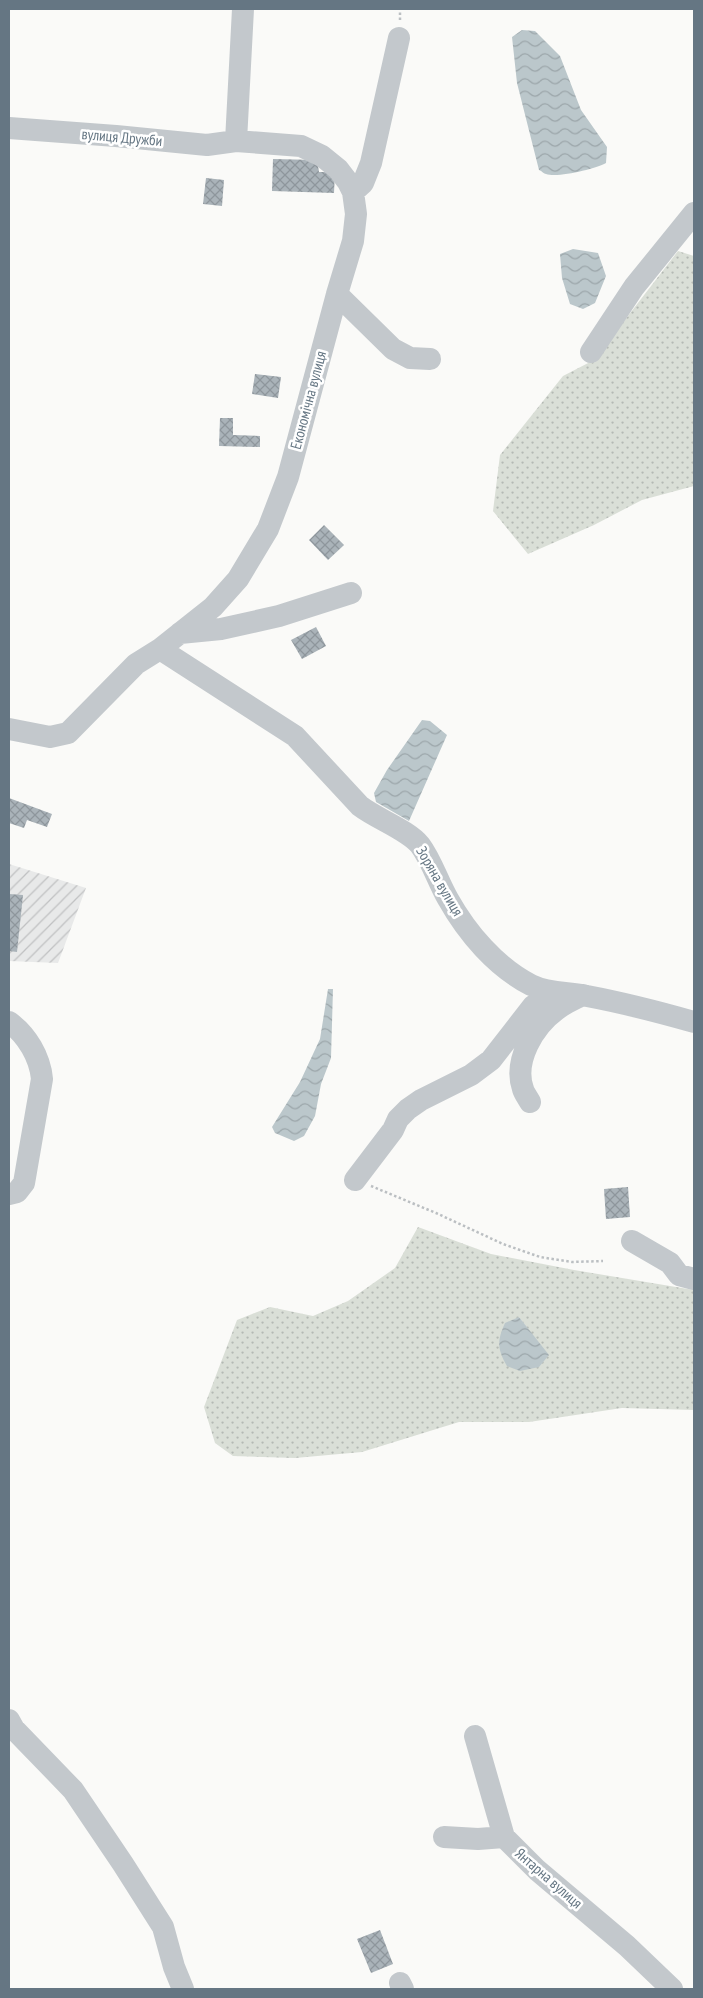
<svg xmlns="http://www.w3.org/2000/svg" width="703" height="1998" font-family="'PT Sans Narrow',sans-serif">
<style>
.industrial{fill:url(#industrial-furrows)}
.grass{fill:url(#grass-dots);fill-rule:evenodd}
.water{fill:url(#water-waves)}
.building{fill:url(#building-cross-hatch)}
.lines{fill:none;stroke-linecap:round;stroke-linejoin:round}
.path{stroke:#bbbfc2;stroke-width:2.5;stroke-dasharray:2.5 2.5;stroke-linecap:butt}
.minor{stroke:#c3c8cc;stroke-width:22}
.labels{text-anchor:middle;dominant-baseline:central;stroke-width:5;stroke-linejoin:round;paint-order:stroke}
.street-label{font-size:15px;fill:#657683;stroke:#fff}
</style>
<defs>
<pattern id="industrial-furrows" width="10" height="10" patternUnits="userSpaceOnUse" patternTransform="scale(1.25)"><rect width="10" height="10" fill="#e8e9e9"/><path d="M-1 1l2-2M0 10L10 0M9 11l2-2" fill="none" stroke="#c0c1c2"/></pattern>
<pattern id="grass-dots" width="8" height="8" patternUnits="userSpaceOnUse" patternTransform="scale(1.25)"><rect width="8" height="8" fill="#dadfd7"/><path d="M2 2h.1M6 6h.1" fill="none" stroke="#b4b9b4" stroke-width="1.8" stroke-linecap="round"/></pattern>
<pattern id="water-waves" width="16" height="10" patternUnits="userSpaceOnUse" patternTransform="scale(1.25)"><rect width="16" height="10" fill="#bbc7cb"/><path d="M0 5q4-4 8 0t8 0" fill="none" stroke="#9ca6aa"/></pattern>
<pattern id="building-cross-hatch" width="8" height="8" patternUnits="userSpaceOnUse" patternTransform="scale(1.25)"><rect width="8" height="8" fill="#aab3b9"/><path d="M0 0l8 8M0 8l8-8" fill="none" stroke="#8e969c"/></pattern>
</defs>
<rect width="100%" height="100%" fill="#fafaf8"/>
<path class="industrial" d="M9 864 86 888 58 963 9 961Z"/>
<path class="grass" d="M678 251 694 256V486L642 500 594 525 528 554 493 511 500 455 563 376 594 360Z
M418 1227 491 1254 574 1270 694 1290V1410L622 1408 529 1422H459L362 1452 295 1458 233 1456 215 1443 204 1407 237 1320 270 1307 313 1316 348 1301 395 1268ZM519 1317 536 1340 507 1366Z"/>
<path class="water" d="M522 30 535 31 560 56 581 110 607 147 606 163C595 169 558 178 546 174 544 174 542 171 539 170L517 83 512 37Z
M573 249 598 253 606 276 595 303 583 309 570 304 562 278 560 254Z
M422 720 430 721 447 735 409 821 376 802 374 793 387 770Z
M328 989H333L331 1058 321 1084 315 1116 304 1136 294 1141 275 1133 272 1127 300 1082 320 1039Z
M519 1317 549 1355 539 1367 520 1371 507 1366C497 1349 497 1341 505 1323Z"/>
<path class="building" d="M273 159 317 160 319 172H335L334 193 272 191Z
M206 178 224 180 222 206 203 204Z
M255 374 281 377 278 398 252 394Z
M220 418H233V435L260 436V447L219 446Z
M324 525 344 545 328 560 309 540Z
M316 627 326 646 302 659 291 640Z
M9 798 52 814 47 827 27 820 24 828 9 823Z
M9 894 23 895 17 952 9 951Z
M628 1187 630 1217 606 1219 604 1189Z
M380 1930 393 1964 371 1973 357 1939Z"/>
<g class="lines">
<path class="path" d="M400 20V9
M371 1186 436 1213 503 1244 540 1257 572 1262 603 1261"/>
<path class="minor" d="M9 128 116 136 207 145 236 141
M353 192 363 183 371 163 399 38
M337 294 393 349 410 358 430 359
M591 352 634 287 694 213
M180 633 221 629 279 616 351 593
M160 649 295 736 360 806C377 819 408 830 420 845 432 861 438 882 448 899 467 933 496 967 531 985 549 994 569 992 587 996 624 1003 659 1012 694 1022
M9 729 50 737 68 733 136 664 160 649 213 607 238 579 268 529 288 477 337 294 353 241 356 214 353 192 348 182 338 169 322 156 301 146 236 141 243 9
M9 1022C27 1035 40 1057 42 1079L24 1183 17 1192 9 1194
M530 1102C528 1098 524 1093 523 1089 513 1061 534 1026 556 1010 564 1004 574 999 583 995
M355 1180 393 1130 398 1119 408 1109 421 1100 471 1075 491 1060 533 1006 553 992
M632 1241 670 1263 679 1275 694 1279
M9 1720 14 1729 73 1790 123 1864 163 1927 174 1967 183 1989
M475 1736 504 1837 537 1870 627 1946 672 1989
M444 1837 478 1839 504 1837
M400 1983 403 1989"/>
</g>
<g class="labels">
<g class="street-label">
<text transform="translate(122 137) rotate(5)">вулиця Дружби</text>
<text transform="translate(308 400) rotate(-75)">Економічна вулиця</text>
<text transform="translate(440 881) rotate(60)">Зоряна вулиця</text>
<text transform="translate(549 1878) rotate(41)">Янтарна вулиця</text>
</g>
</g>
<rect width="703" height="1998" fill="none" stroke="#657683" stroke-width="20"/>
</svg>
